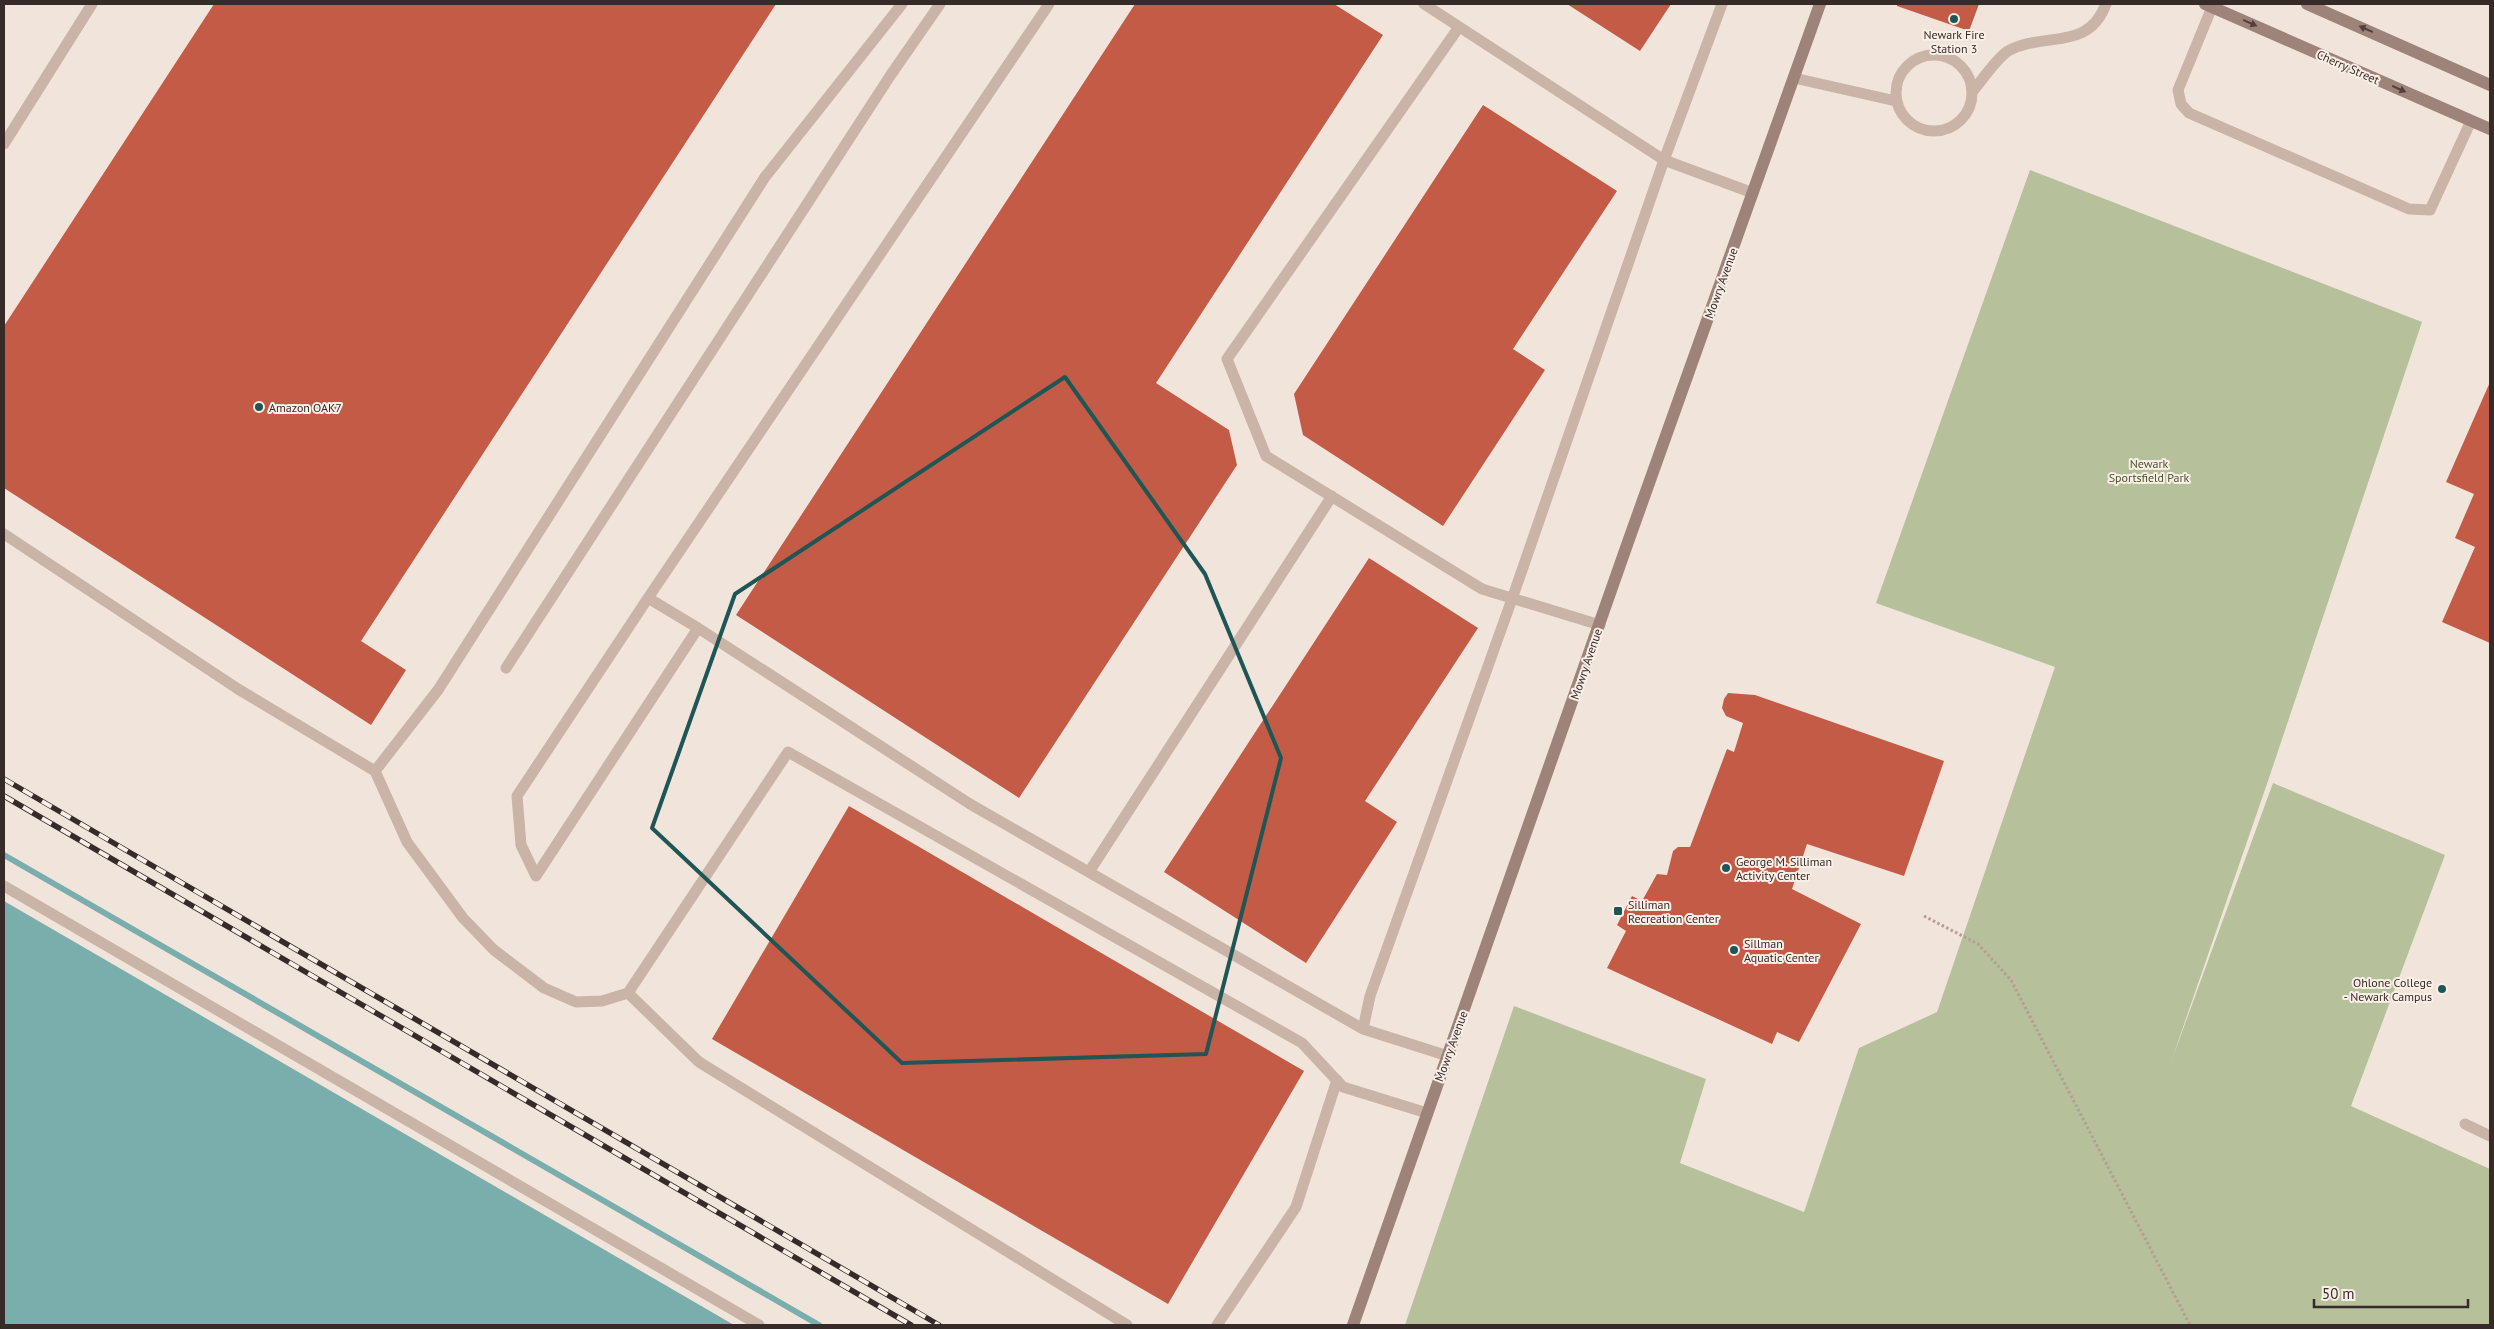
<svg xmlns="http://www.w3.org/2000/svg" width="2494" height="1329" font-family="'PT Sans',sans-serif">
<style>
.green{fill:#b6c09b}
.water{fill:#7aaeac}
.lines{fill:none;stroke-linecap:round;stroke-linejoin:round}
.stream{stroke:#7aaeac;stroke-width:6}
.building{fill:#c35b47}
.path{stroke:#b59e91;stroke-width:3;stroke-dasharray:2.5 2.5;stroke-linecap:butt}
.lane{stroke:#c9b4a7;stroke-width:11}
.secondary{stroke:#9d8379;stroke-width:12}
.rail-casing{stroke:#362b28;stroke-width:5.5}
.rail{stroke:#f9efe7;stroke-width:4;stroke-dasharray:11;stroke-linecap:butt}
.oneway{fill:#50413c}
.marked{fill:none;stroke:#1e5655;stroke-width:4;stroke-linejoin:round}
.poi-dot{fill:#1e5655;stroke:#f9efe7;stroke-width:2}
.labels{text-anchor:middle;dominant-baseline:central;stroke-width:4;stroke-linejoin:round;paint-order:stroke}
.poi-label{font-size:12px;fill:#362b28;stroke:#f9efe7;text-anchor:start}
.street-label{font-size:12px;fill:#362b28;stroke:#f9efe7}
.park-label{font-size:12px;fill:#48532c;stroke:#f9efe7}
</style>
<rect width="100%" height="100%" fill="#f1e5db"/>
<path class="green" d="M2030 170 2422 322 2269 778 2171 1062 2273 783 2445 855 2351 1106 2490 1169V1325H1405L1514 1006 1706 1079 1680 1163 1804 1212 1859 1048 1937 1012 2055 667 1876 603Z"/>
<path class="water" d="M4 901 734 1325H4Z"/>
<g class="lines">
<path class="stream" d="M4 855 819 1325"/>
</g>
<path class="building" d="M214 4H776L361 641 406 670 371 725 4 488V326Z
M1135 4H1334L1383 35 1156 383 1229 430 1237 465 1019 798 736 615Z
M1567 4H1671L1640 51Z
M1897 4H1979L1969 31 1897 6Z
M1483 105 1617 191 1513 349 1545 370 1443 526 1303 435 1294 394Z
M2490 382V643L2442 622 2475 547 2455 538 2474 494 2446 482Z
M1369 558 1478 628 1365 801 1397 822 1306 963 1164 872Z
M1728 693 1755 695 1944 761 1904 876 1807 844 1792 889 1861 924 1799 1042 1777 1032 1772 1044 1607 968 1626 931 1617 925 1632 896 1642 901 1657 874 1667 875 1673 851 1678 847H1690L1727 749 1734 752 1743 723 1726 716 1722 708 1724 699Z
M849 806 1304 1071 1168 1304 712 1039Z"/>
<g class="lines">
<path class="path" d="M1924 916 1978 944 2011 980 2190 1325"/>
<path class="lane" d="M1049 4 648 598 698 628 970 804 1363 1029 1370 996 1512 599 1664 160 1722 4
M1424 4 1664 160 1753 193
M2212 7 2178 90 2181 104 2189 113 2409 209 2430 210 2471 121
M1459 27 1227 359 1266 456 1482 589 1600 625
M1896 93a38 38 0 1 1 76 0a38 38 0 1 1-76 0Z
M1794 78 1896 101
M1973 91C1982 80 1997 58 2008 51 2045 31 2088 52 2106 4
M4 144 92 4
M4 534 238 689 375 771 438 690 765 177 902 4
M648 598 517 796 521 845 536 876 698 628
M506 668 890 76 940 4
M375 771 407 842 463 918 494 950 544 988 576 1002 602 1001 628 993
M1089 872 1332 496
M4 886 759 1325
M1363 1029 1448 1056
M2465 1124 2490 1136
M1127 1325 699 1062 628 993 788 752 1302 1043 1343 1087 1427 1113
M1217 1325 1296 1207 1337 1080"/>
<path class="secondary" d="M2205 4 2490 129
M2307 4 2490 85
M1353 1325 1628 542 1820 4"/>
<defs>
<path id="rail" d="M4 779 939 1325
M4 796 911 1325"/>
</defs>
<use href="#rail" class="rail-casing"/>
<use href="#rail" class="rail"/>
</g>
<defs><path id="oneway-solid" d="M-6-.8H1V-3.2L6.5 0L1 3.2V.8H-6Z" transform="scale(1.25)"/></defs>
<g class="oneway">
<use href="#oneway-solid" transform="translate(2250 23) rotate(24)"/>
<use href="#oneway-solid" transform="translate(2366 29) rotate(-156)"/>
<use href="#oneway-solid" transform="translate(2399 89) rotate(24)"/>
</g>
<path class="marked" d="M1065 377 1205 574 1281 758 1206 1054 902 1063 652 828 735 594Z"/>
<g class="poi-dot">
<circle cx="1954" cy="19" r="5"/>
<circle cx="259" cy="407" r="5"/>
<circle cx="1726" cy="868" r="5"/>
<rect x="1613" y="906" width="10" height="10" rx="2.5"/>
<circle cx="1734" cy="950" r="5"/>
<circle cx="2442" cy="989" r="5"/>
</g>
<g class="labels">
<g class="poi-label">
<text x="1954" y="34" text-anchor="middle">Newark Fire<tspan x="1954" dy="14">Station 3</tspan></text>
<text x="269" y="407">Amazon OAK7</text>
<text x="1736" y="861">George M. Silliman<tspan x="1736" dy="14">Activity Center</tspan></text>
<text x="1628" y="904">Silliman<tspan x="1628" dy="14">Recreation Center</tspan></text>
<text x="1744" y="943">Sillman<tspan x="1744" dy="14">Aquatic Center</tspan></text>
<text x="2432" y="982" text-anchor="end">Ohlone College<tspan x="2432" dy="14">- Newark Campus</tspan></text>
</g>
<g class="street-label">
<text transform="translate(2348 67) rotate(24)">Cherry Street</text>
<text transform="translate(1721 283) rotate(-70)">Mowry Avenue</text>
<text transform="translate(1586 664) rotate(-71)">Mowry Avenue</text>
<text transform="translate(1451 1046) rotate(-70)">Mowry Avenue</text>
</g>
<g class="park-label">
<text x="2149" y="463">Newark<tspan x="2149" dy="14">Sportsfield Park</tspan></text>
</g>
</g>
<rect width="2494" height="1329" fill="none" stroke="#362b28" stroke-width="10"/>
<path d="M2314 1299v8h154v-8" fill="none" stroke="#362b28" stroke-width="2.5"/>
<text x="2322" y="1299" font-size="15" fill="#362b28" stroke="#f9efe7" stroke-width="4" paint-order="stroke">50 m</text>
</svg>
